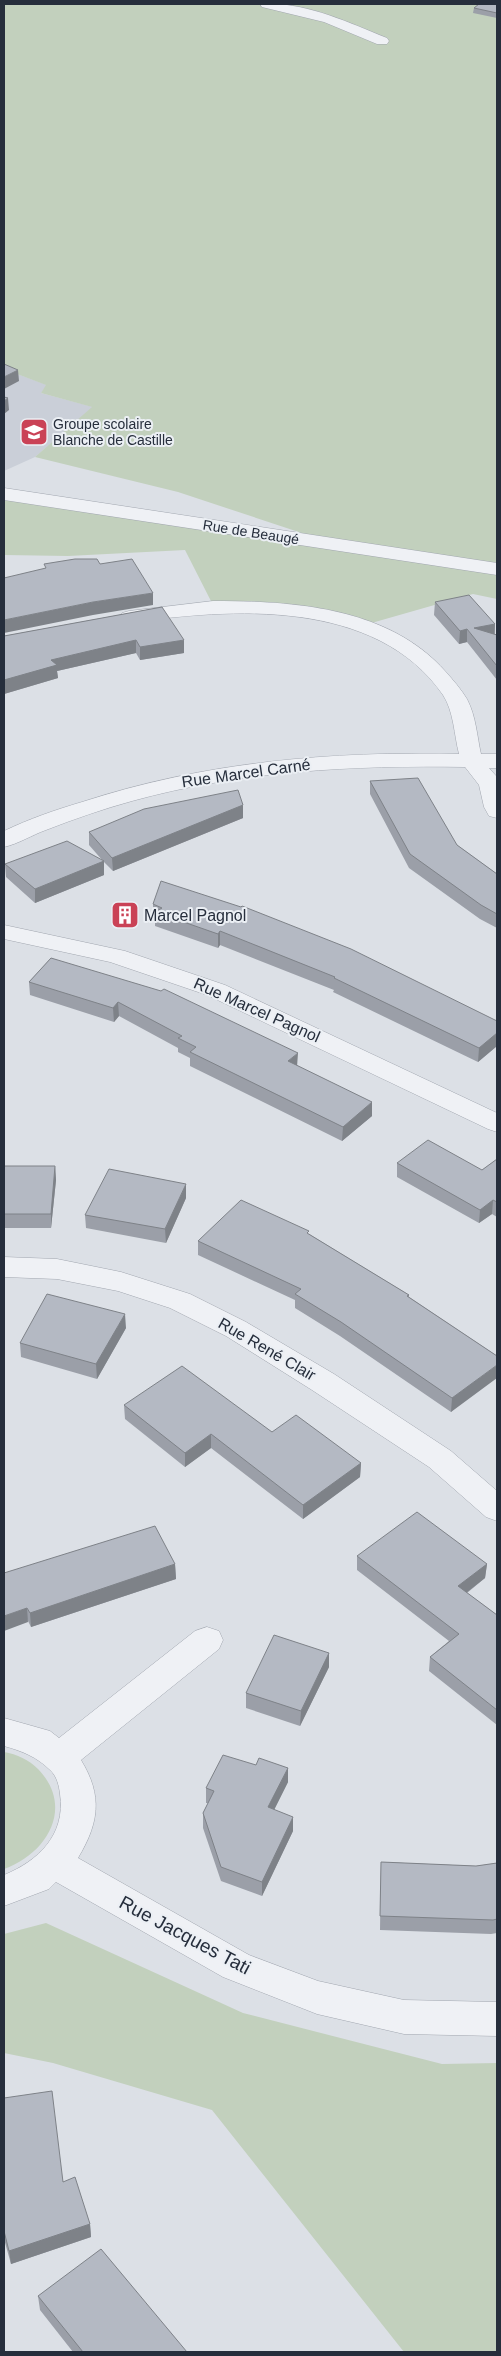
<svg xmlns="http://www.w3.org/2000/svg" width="501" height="2356" font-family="Arial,sans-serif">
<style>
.built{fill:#cacfd8}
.green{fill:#c2d0bd}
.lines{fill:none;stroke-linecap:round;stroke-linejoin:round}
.minor-casing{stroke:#a2a7b0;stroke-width:1}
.minor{fill:#eff1f5;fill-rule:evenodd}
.wall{fill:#9b9fa8}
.shaded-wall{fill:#7e8288}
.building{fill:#b4b9c3;stroke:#7e8288}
.labels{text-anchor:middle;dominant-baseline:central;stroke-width:4;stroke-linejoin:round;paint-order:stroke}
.far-poi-label{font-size:14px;fill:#262e3c;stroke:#ebeff4;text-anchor:start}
.far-street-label{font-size:14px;fill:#262e3c;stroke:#ebeff4}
.street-label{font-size:16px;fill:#262e3c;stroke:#ebeff4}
.poi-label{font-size:16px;fill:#262e3c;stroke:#ebeff4;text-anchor:start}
.near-street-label{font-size:19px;fill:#262e3c;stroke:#ebeff4}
</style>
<rect width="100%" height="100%" fill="#dce0e6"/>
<path class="built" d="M4 369 47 385 41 393 93 407 35 457 4 471Z"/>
<path class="green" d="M4 4H497V599L473 594 361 626 329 617 214 607 185 550 68 556 4 555V494L332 543 178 492 35 457 92 407 41 393 46 385 4 369Z
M4 1752C17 1754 29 1760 38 1769 75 1807 47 1854 4 1869Z
M46 1923 243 2013 442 2064 497 2063V2352H404L212 2110 53 2063 4 2053V1934Z"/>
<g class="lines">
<defs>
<path id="minor" d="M260 4C304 1 347 22 387 38L389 41 387 44H377L324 22 262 7Z
M4 488 497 563V575L4 500Z
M213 601C294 601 389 607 446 672 453 680 461 689 467 699 476 716 477 736 481 754H497V768H489L497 777V818L489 816 484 807 479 785 465 767C354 765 240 771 132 801 103 809 74 819 46 830 32 835 18 844 4 847V831C29 819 55 810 82 802 204 762 331 751 459 754 454 735 454 712 443 695 376 598 231 608 129 623L122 621 119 617 122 613 129 611Z
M4 925 125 951 225 985 497 1113V1132L488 1129 207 995 110 962 4 939Z
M4 1257 57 1259 121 1272 190 1294 246 1322 334 1374 451 1451 497 1491V1521L486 1517 429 1467 312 1390 226 1336 170 1308 118 1291 57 1279 4 1277Z
M207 1627 219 1631 223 1640 219 1649 81 1760C103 1796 99 1823 78 1858L249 1955 318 1981 404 2000 497 2002V2036L404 2034 317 2014 223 1977 56 1882 49 1889 4 1906V1875C38 1861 66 1835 60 1794 59 1786 57 1776 50 1770 37 1757 22 1751 4 1746V1718L50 1731 59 1738 195 1631Z"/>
</defs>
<use href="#minor" class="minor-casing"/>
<use href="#minor" class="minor"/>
</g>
<path class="wall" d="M497 4V18L473 13 474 8Z
M435 602 495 624V634L497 635V680L467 642 459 644 434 615Z
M162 607 184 653 140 660 136 653 57 671 58 678 4 694V636Z
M370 781 457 845 497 874V928L480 919 409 868 370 794Z
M243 805V818L113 871 104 862V875L35 903 6 877 5 864 103 861 89 845V832Z
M153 904 497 1021V1046L478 1062 333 992 334 990 220 945 218 948 155 926V919L153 918Z
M51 958 297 1065 372 1116 342 1141 190 1066V1058L178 1052V1048L119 1016 114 1022 30 995 29 982Z
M497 1159V1217L492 1214 479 1223 397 1177V1163L482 1170Z
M4 1166H55L56 1180 51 1228H4Z
M186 1198 166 1243 86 1228 85 1215Z
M309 1234 409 1295V1297L497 1356 451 1412 340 1336 295 1308V1300L198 1255V1241Z
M126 1328 97 1379 21 1357 20 1343Z
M124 1405 272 1432 361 1463 360 1477 303 1519 211 1448 185 1467 125 1419Z
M357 1556 487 1564 485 1578 467 1593 497 1615V1725L429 1671 430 1657 449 1641 357 1570Z
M175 1564 176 1579 31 1627 4 1573Z
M329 1653V1667L300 1726 246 1708V1693Z
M256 1765 288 1768V1782L274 1810 293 1831 262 1896 221 1881 203 1828V1813L208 1803H206V1788Z
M381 1862 476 1866 497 1863V1933L491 1934 380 1930Z
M4 2098 63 2182 90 2224 91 2237 11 2264 4 2239Z
M38 2296 187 2352H73L40 2310Z"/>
<path class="shaded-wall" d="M18 370 19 381 4 389V377Z
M8 398 9 410 4 414V401Z
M153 593V605L93 615 4 633V620L93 602Z
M495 624 494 637 474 628Z
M467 629V642L459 644 460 631Z
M136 640V653L57 671 58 678 4 694V680L51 660Z
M184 640V653L140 660V647Z
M243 805V818L113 871 112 858Z
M104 861V875L35 903V889Z
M220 931V945L218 948V934Z
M118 1002 119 1016 114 1022 113 1008Z
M497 1033V1046L478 1062 479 1048Z
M298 1053 297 1067 288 1061Z
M372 1102V1116L342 1141 343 1127Z
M55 1166 56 1180 51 1228V1214Z
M186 1184V1198L166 1243 165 1229Z
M493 1200 492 1214 479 1223 480 1210Z
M125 1314 126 1328 97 1379 96 1364Z
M497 1365V1378L451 1412 452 1398Z
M211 1434V1448L185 1467V1453Z
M361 1463 360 1477 303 1519V1505Z
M175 1564 176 1579 31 1627 30 1613Z
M487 1564 485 1578 457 1600 458 1586Z
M27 1608 28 1622 4 1631V1616Z
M329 1653V1667L300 1726 301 1711Z
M288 1768V1782L268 1822V1807Z
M293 1817V1831L262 1896V1882Z
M90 2224 91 2237 11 2264 9 2251Z"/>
<path class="building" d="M479 4H497V13L474 8Z
M4 364 18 370 4 377Z
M4 397 8 398 4 401Z
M75 559H97L100 564 132 559 153 593 93 602 4 620V578L46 568 44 564Z
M469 595 495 624 474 628 497 635V666L467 629 460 631 435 602Z
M162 607 184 640 140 647 136 640 51 660 57 665 4 680V636Z
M418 778 457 845 497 874V914L481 905 410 854 370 781Z
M238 790 243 805 112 858 89 832 144 809Z
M67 841 104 861 35 889 5 864Z
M161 881 241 907 242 906 351 949 497 1021V1033L479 1048 334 978 335 977 220 931 218 934 155 912 162 908 153 904Z
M51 958 161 991 164 989 298 1053 288 1061 372 1102 343 1127 190 1052 196 1047 178 1038 182 1036 118 1002 113 1008 29 982Z
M428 1140 482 1170 497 1159V1202L493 1200 480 1210 397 1163Z
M4 1166H55L51 1214H4Z
M109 1169 186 1184 165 1229 85 1215Z
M241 1200 309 1231 307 1233 409 1295 407 1296 497 1356V1365L452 1398 341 1322 295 1294 301 1289 198 1241Z
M47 1294 125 1314 96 1364 20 1343Z
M182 1366 272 1432 296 1415 361 1463 303 1505 211 1434 185 1453 124 1405Z
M417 1512 487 1564 458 1586 497 1615V1710L430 1657 459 1634 357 1556Z
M155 1526 175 1564 30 1613 27 1608 4 1616V1573Z
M274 1635 329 1653 301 1711 246 1693Z
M223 1755 256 1765 259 1758 288 1768 268 1807 293 1817 262 1882 221 1867 203 1813 214 1791 206 1788Z
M381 1862 476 1866 497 1863V1919L493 1920 380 1916Z
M52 2091 63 2182 75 2177 90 2224 9 2251 4 2231V2098Z
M101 2249 187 2352H83L38 2296Z"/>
<defs>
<symbol id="school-square" viewBox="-11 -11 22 22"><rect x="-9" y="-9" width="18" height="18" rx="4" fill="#ca4256" stroke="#ebeff4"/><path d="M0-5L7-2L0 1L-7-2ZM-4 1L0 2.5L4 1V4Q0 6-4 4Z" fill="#fff"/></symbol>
<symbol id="building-square" viewBox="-11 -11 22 22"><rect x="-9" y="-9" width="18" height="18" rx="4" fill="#ca4256" stroke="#ebeff4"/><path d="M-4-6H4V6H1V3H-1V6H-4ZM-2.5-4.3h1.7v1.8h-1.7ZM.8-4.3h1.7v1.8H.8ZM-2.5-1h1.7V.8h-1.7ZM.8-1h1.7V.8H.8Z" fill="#fff"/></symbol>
</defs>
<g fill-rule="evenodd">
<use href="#school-square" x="18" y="416" width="32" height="32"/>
<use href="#building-square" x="109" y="899" width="32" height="32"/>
</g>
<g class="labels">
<g class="far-poi-label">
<text x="53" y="424">Groupe scolaire<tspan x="53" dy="16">Blanche de Castille</tspan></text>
</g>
<g class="far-street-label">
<text transform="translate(251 532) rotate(9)">Rue de Beaugé</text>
</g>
<g class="street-label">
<text transform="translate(246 773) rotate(-8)">Rue Marcel Carné</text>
<text transform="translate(257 1010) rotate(24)">Rue Marcel Pagnol</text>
<text transform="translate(267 1349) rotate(30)">Rue René Clair</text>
</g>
<g class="poi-label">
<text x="144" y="915">Marcel Pagnol</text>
</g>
<g class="near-street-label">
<text transform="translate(185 1935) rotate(28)">Rue Jacques Tati</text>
</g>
</g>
<rect width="501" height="2356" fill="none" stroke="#262e3c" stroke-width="10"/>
</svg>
